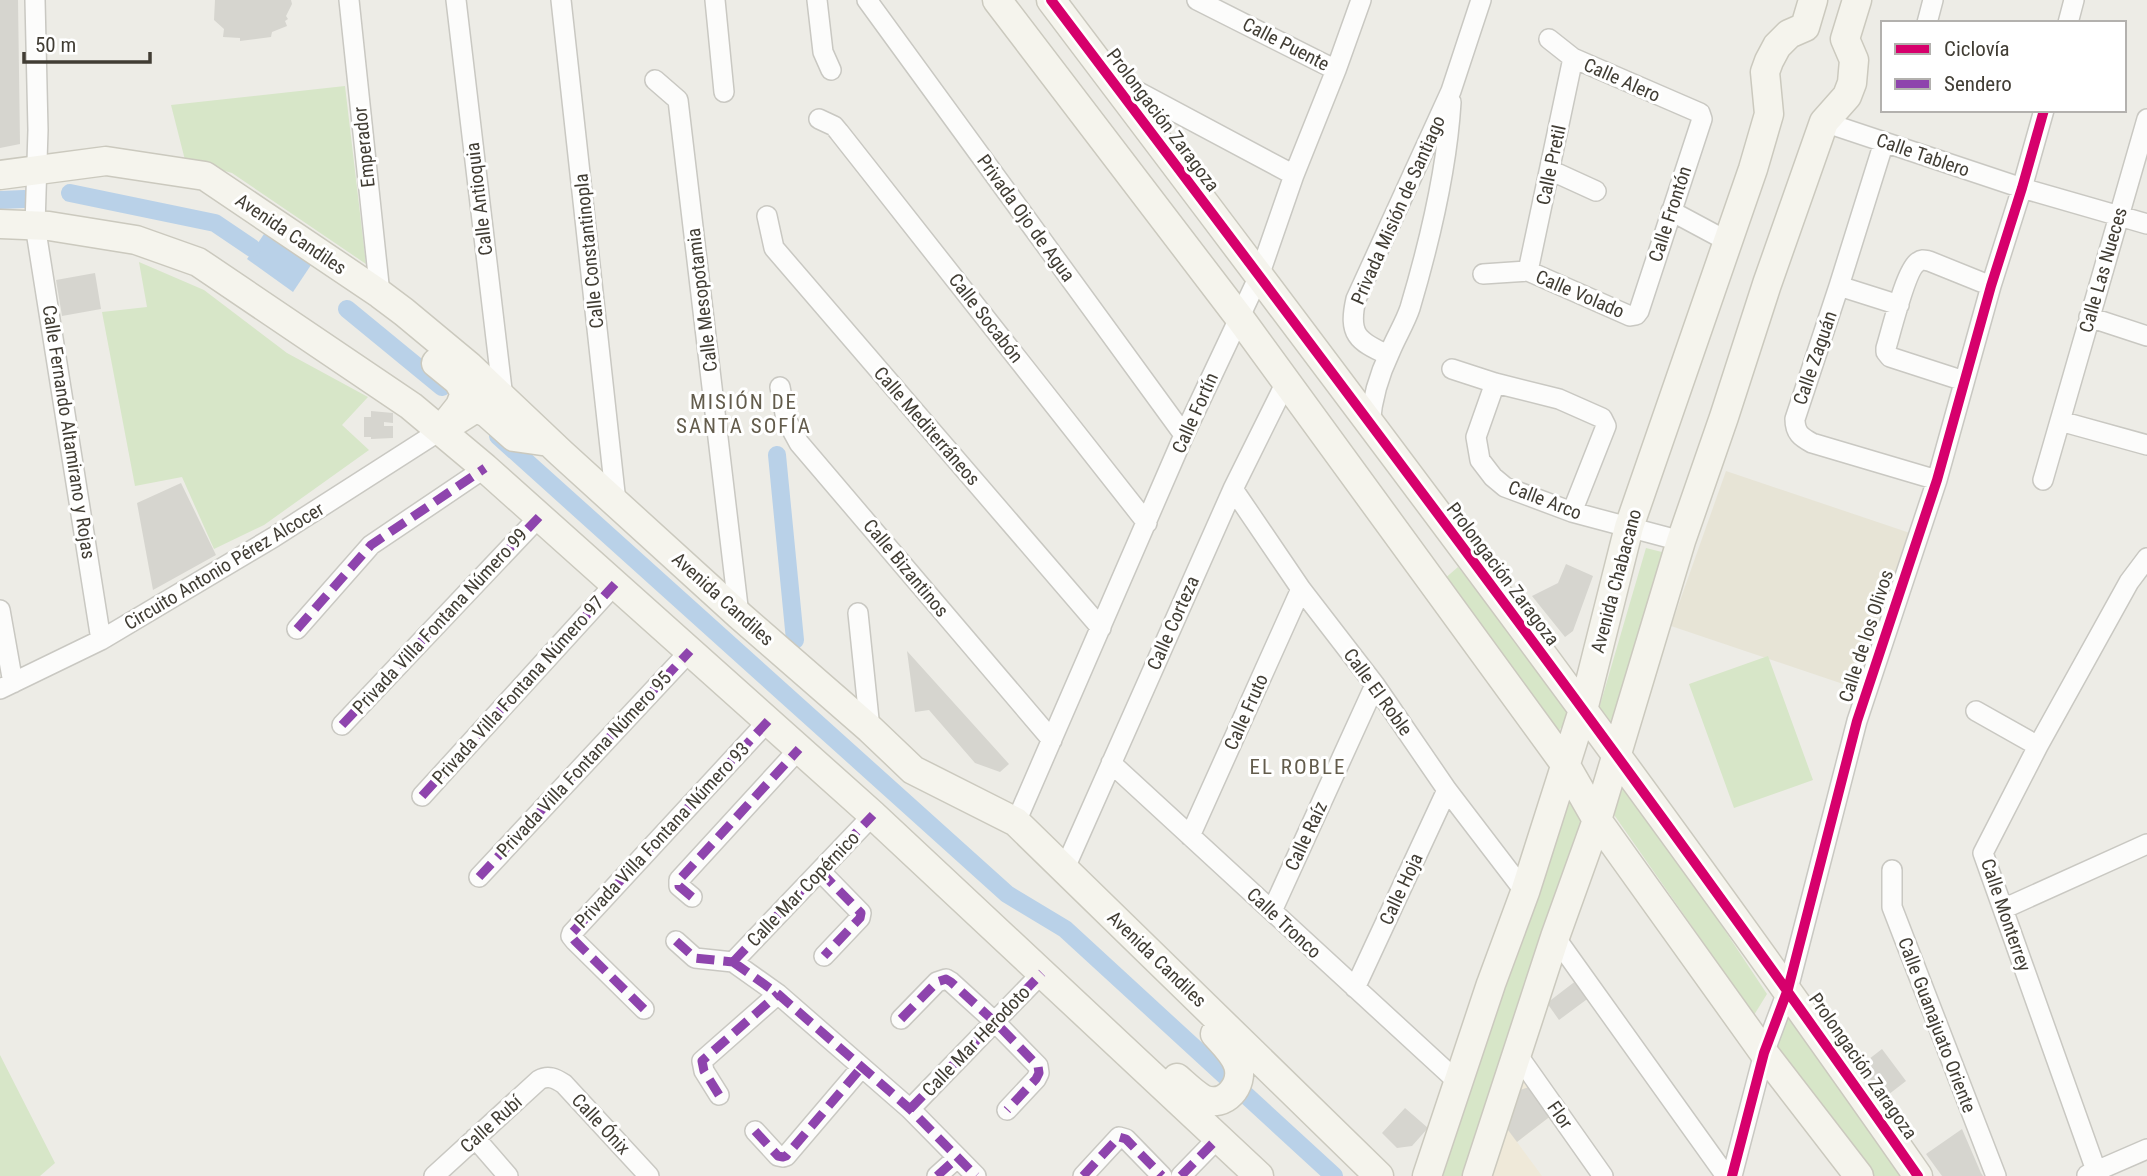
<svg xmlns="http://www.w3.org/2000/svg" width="2147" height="1176" font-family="'Roboto Condensed',sans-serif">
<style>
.commercial{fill:#efe9d9}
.education{fill:#e7e4d6}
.green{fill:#d7e6c8}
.water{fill:#b9d1e8}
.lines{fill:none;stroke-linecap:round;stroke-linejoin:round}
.canal{stroke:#b9d1e8;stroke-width:18}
.building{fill:#d6d5cf}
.street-casing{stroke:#c9c8c2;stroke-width:22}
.secondary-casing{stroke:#cbc9be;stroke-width:31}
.street{stroke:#fcfcfb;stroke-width:19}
.secondary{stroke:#f5f4ed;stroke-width:28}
.quiet{stroke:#8e44ad;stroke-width:9;stroke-dasharray:18 9;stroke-linecap:butt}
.cycleway-casing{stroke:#fff;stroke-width:15}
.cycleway{stroke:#d6006c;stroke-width:10}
.labels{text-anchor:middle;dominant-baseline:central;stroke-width:6;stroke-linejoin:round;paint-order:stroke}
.street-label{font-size:19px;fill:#413d34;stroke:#fff}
.neighbourhood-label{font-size:21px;letter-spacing:2px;fill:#635c4c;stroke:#fff}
</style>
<rect width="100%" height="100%" fill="#edece6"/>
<path class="commercial" d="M1524 1082 1552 1115 1517 1142 1542 1176H1488L1519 1083Z"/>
<path class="education" d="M1726 471 1910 533 1852 687 1671 626Z"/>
<path class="green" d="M345 86 366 264 232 173 185 160 171 105Z
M139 262 204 290 287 353 368 397 342 425 369 450 264 525 214 549 182 477 135 486 102 312 147 307Z
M1646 548 1674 555 1617 732 1598 712Z
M1458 567 1574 712 1556 734 1443 580Z
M1768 656 1813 780 1734 808 1689 684Z
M1567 780 1592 821 1473 1176H1435Z
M1627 783 1767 994 1754 1015 1610 809Z
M1788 1013 1906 1176H1864L1775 1051Z
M0 1055 55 1163 40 1176H0Z"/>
<path class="water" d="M264 234 311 265 293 292 247 259Z"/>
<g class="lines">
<path class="canal" d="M70 193 215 223 252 248
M0 200 24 199
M347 309 442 387
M498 436 1007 894 1065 929 1334 1176
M777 455 795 640"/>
</g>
<path class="building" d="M0 0H18L20 144 0 148Z
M215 0H291L292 4 286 16 288 19 285 21 287 26 272 32 271 37 240 41V38L223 37 224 29 214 20Z
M95 273 101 309 62 316 56 280Z
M371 411 393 413V423L384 422V426H393V438L371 439V437H364V417H371Z
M181 483 216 555 153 590 137 503Z
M1566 564 1593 576 1573 631 1565 637 1532 596 1558 583Z
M907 651 1009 764 1000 772 975 763 929 710 915 712Z
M1577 980 1590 997 1559 1020 1547 1003Z
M1882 1049 1906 1081 1884 1098 1860 1066Z
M1529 1087 1552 1115 1517 1142 1505 1126 1517 1091Z
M1405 1108 1428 1128 1412 1146 1397 1148 1382 1133Z
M1962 1129 1981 1173 1983 1176H1942L1926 1154Z"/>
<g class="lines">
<defs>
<path id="street" d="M35 0 38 130 35 225 101 640
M349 0 380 294
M456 0 503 398
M561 0 616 502
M715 0 724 92
M817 0 823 52 831 70
M867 0 1184 435
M1197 0 1336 70
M1927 23 1933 0
M2068 23 2074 0
M655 80 678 100 739 615
M1116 80 1294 175
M819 119 834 126 839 132 1147 523
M1824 122 2022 188 2147 224
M1884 142 1839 286 1795 419C1795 433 1801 437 1812 443L1937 480
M1550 170 1596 191
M1671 211 1727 241
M767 216 774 248 1101 628
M1528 271 1573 58
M1483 274 1528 271 1630 316 1636 315 1639 311 1702 119 1700 113 1573 58 1549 39
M1839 286 1899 305
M2089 317 2147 336
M1388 355C1357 341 1348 334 1356 299L1451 91 1481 0
M1452 369 1495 383 1559 399 1602 418 1606 426 1572 512
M1964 381 1890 357 1886 352V348C1891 332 1906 269 1918 262 1922 259 1924 260 1929 261L1991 286
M1495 383 1476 437 1480 460 1493 477 1505 487 1572 512 1681 541
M780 387 786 419 799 443 1052 740
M2060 421 2147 445
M1370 424C1372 399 1379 375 1390 352 1396 337 1405 323 1410 308 1429 244 1447 169 1451 102
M2043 480 2147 119
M1233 489 1301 589 1375 685 1447 790 1525 892
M0 610 13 683
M858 613 870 729
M297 629 371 545 485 468
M0 689 101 640 274 537 441 430
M1976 711 2038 746
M342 725 539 517
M1111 763 1458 1082
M422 796 615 584
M1016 822 1184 435 1259 276 1294 175 1336 70 1361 0
M1190 836 1301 589
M1065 868 1233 489 1287 380
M1892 870V907L1996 1176
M820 871 861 913 860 918 824 956
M479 877 690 651
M692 897 679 886V880L799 749
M2003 909 2147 844
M1272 911 1375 685
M1555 937 1726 1176
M676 941 695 958 733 962
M733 962 778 994 910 1109 976 1176
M733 962 873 815
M1355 988 1447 790
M644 1009 575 941 571 936 572 933 768 721
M901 1019 937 982 946 979 951 982 996 1023 1038 1066 1039 1073 1036 1079 1007 1110
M1517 1054 1603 1176
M719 1095 704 1071 702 1061 778 994
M910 1109 1042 973
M755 1131 778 1156 783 1157 786 1156 861 1068
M475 1138 508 1176
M2087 1175 2147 1149
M434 1176 539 1080C548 1075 555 1078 564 1084L649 1176
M937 1176 957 1158
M1083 1176 1119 1137 1126 1139 1162 1176
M1181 1176 1218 1138
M1732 1176 1764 1053 1788 989 1857 721 1937 480 1991 286 2022 188 2044 110
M2098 1176 1983 853 2038 746 2129 582 2147 558"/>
<path id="secondary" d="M997 0 1239 317 1565 764 1597 820 1764 1053 1859 1176
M1051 0C1344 388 1639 776 1918 1176
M0 175 106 161 205 176 380 294 404 312 469 366 561 453 739 615 870 729 913 770 1016 822 1379 1176
M0 224 49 226 136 240 198 262 411 406 485 468 873 815 1259 1176
M436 363 458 381 465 393 460 406 441 430
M449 425 476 408 487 413 514 437 549 442
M1177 1078C1185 1085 1194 1094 1203 1099 1225 1109 1244 1085 1238 1065 1234 1053 1223 1043 1215 1034
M1427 1176 1491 984 1525 892 1583 710 1629 527 1753 169 1769 114 1765 72 1769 61 1777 46 1789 34 1805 27 1813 0
M1477 1176 1555 937 1597 820 1681 541 1724 417 1767 284 1824 122 1847 96 1852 83 1854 60 1845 39 1857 0"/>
</defs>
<use href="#street" class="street-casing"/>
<use href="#secondary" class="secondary-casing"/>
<use href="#street" class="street"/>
<use href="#secondary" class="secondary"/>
<path class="quiet" d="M297 629 371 545 485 468
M342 725 539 517
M422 796 615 584
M820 871 861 913 860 918 824 956
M479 877 690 651
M692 897 679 886V880L799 749
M676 941 695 958 733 962
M733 962 778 994 910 1109 976 1176
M733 962 873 815
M644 1009 575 941 571 936 572 933 768 721
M901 1019 937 982 946 979 951 982 996 1023 1038 1066 1039 1073 1036 1079 1007 1110
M719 1095 704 1071 702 1061 778 994
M910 1109 1042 973
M755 1131 778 1156 783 1157 786 1156 861 1068
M937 1176 957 1158
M1083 1176 1119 1137 1126 1139 1162 1176
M1181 1176 1218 1138"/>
<defs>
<path id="cycleway" d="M1051 0C1344 388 1639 776 1918 1176
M1732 1176 1764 1053 1788 989 1857 721 1937 480 1991 286 2022 188 2044 110"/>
</defs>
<use href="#cycleway" class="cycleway-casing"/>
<use href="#cycleway" class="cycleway"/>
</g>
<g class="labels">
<g class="street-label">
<text transform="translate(1286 44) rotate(27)">Calle Puente</text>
<text transform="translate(1622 80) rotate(24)">Calle Alero</text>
<text transform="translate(1163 120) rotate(53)">Prolongación Zaragoza</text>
<text transform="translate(364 147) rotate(-96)">Emperador</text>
<text transform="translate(1923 155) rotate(19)">Calle Tablero</text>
<text transform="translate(1551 165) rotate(-78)">Calle Pretil</text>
<text transform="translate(479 199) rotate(-97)">Calle Antioquia</text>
<text transform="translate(1398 210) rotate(-66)">Privada Misión de Santiago</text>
<text transform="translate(1670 214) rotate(-72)">Calle Frontón</text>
<text transform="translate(1026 218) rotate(54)">Privada Ojo de Agua</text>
<text transform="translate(291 234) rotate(34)">Avenida Candiles</text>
<text transform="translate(589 251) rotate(-96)">Calle Constantinopla</text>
<text transform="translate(2103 270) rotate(-74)">Calle Las Nueces</text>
<text transform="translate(1580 294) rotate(23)">Calle Volado</text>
<text transform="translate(702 300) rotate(-97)">Calle Mesopotamia</text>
<text transform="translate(986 318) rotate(52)">Calle Socabón</text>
<text transform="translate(1815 358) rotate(-71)">Calle Zaguán</text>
<text transform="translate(1195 413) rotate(-66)">Calle Fortín</text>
<text transform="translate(927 426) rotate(49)">Calle Mediterráneos</text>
<text transform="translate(69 432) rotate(81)">Calle Fernando Altamirano y Rojas</text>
<text transform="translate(1545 500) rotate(21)">Calle Arco</text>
<text transform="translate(224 566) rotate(-31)">Circuito Antonio Pérez Alcocer</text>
<text transform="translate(906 568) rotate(50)">Calle Bizantinos</text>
<text transform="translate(1503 574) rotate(53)">Prolongación Zaragoza</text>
<text transform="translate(1616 581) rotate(-75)">Avenida Chabacano</text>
<text transform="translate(723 599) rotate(42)">Avenida Candiles</text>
<text transform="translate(440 621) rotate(-47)">Privada Villa Fontana Número 99</text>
<text transform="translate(1173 623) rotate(-66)">Calle Corteza</text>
<text transform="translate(1866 636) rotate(-72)">Calle de los Olivos</text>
<text transform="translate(518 690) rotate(-48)">Privada Villa Fontana Número 97</text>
<text transform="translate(1378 692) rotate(54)">Calle El Roble</text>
<text transform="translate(1246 712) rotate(-66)">Calle Fruto</text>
<text transform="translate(584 764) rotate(-47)">Privada Villa Fontana Número 95</text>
<text transform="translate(662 835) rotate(-47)">Privada Villa Fontana Número 93</text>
<text transform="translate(1306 836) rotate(-65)">Calle Raíz</text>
<text transform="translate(803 889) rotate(-46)">Calle Mar Copérnico</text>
<text transform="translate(1401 889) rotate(-65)">Calle Hoja</text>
<text transform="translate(2006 915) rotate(71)">Calle Monterrey</text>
<text transform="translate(1284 923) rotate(43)">Calle Tronco</text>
<text transform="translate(1157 959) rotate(44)">Avenida Candiles</text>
<text transform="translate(1937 1025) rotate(69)">Calle Guanajuato Oriente</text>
<text transform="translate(976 1041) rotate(-46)">Calle Mar Herodoto</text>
<text transform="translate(1863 1066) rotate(55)">Prolongación Zaragoza</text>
<text transform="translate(1560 1115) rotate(55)">Flor</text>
<text transform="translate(491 1124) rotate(-42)">Calle Rubí</text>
<text transform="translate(601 1124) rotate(47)">Calle Ónix</text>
</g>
<g class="neighbourhood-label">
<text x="744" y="402">MISIÓN DE<tspan x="744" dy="24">SANTA SOFÍA</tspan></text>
<text x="1298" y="767">EL ROBLE</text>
</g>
</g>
<rect x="1881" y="21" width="245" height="91" fill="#ffffff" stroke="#b3b1ae" stroke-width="2"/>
<rect x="1895" y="44" width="35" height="10" fill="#d6006c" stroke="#b3b1ae" stroke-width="2"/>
<text x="1944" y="56" font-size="21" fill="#413d34">Ciclovía</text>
<rect x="1895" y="79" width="35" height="10" fill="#8e44ad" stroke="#b3b1ae" stroke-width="2"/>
<text x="1944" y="91" font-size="21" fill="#413d34">Sendero</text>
<path d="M24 52v10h126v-10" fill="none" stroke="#413d34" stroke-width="3.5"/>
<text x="35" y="52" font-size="21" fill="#413d34" stroke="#ffffff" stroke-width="5" paint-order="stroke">50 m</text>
</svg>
